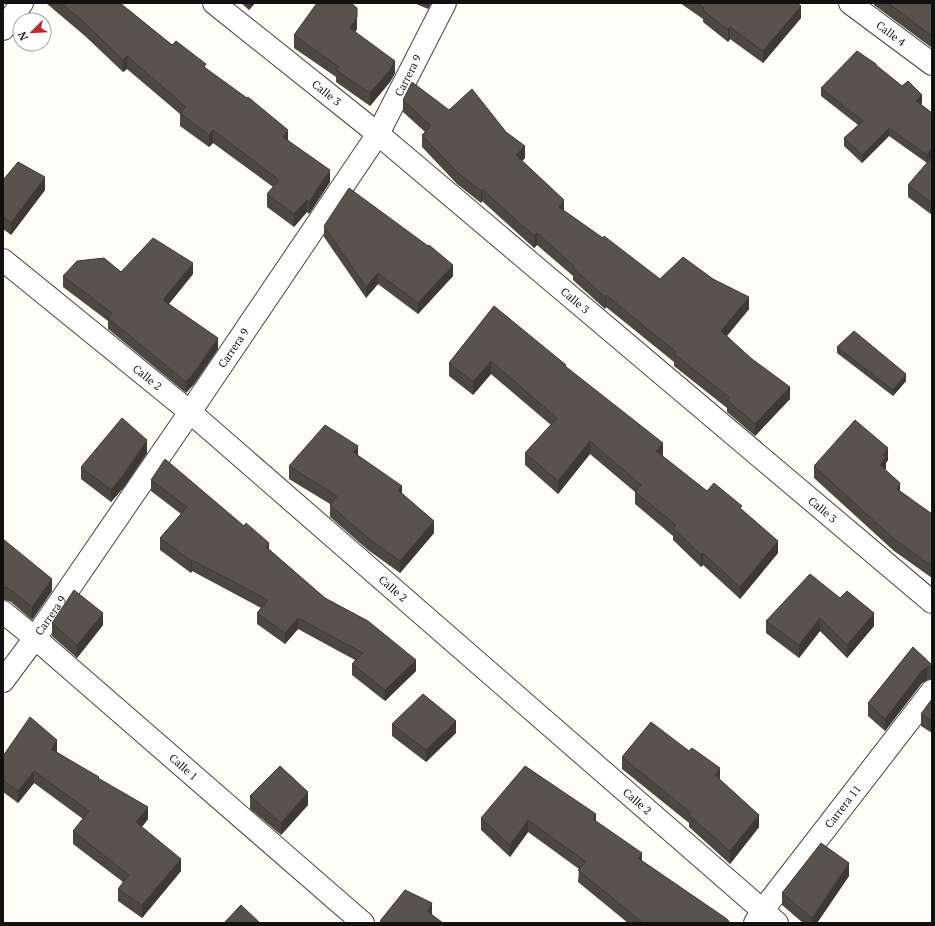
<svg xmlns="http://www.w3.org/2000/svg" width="935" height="926" font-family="'PT Serif',serif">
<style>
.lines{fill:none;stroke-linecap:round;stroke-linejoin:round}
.minor-casing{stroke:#444;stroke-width:24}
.minor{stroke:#fff;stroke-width:22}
.wall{fill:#4d4742}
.shaded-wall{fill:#3f3936}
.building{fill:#5a524d;stroke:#3f3936}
.labels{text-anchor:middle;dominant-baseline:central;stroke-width:4;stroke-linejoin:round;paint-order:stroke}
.street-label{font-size:11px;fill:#111;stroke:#fff}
</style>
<rect width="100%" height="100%" fill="#fffdf5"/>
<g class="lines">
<defs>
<g id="minor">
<path id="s1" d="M214 3 378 134 932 602"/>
<path id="s2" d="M850 3 932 64"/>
<path d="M3 29 22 3"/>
<path id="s3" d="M3 260 190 412 777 923"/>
<path id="s4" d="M3 612 35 638 363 923"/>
<path id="s5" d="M3 681 35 638 190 412 378 134 445 3"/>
<path id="s6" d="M755 923 762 911 932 691"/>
</g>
</defs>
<use href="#minor" class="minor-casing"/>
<use href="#minor" class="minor"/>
</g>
<path class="wall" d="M46 3H120L172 45 206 68 288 140 330 182 309 214 307 212 294 227 267 207V194L273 187 213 143 209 147 180 126V114L127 69 123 72 85 36Z
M241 3H255L249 10Z
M414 3H431L428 9Z
M680 3H797L801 18 763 63 730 39 728 42 703 22V19Z
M874 3H932V48L874 5Z
M357 29 355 32 395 73 390 82 370 106 336 82V77L294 48V35Z
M876 66 922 103 921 104 932 113V156L927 163 889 136 862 163 844 146V138L858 125 821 96V88Z
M403 100 449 110 525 158 522 161 564 211 660 279 749 309 727 336 790 399 755 436 727 412V408L674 366V362L606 307 605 309 573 280V276L537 245 534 248 482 201 481 203 457 184 422 147V135L425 132 403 112Z
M932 157V215L908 197V185Z
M3 180 45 190 11 235 3 229Z
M324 226 453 276 418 314 378 284 366 298 324 237Z
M121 272 193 274 169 304 218 349 194 384 186 393 108 329V321L63 287V276Z
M494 306 566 367 663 456 707 491 742 510 778 553 740 599 703 565 701 567 673 540V536L635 504V492L590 454 558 494 525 465V453L551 425 491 374 473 395 449 376V363Z
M837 347 906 381 893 396 837 353Z
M147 453 124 487 111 502 81 479V467Z
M358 455 402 493 434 533 400 573 368 550 330 517V504L289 479V466Z
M888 460 886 463V469L885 470 900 491 932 514V578L894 551 814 478V466Z
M151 480 269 549 325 598 416 671 385 701 352 675V664L355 660 298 629 285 644 257 624V613L261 608 192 571 191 573 160 550V538L181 514 151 491Z
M3 539 52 591 32 620 11 602 5 600H3Z
M840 598 874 626 847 658 820 631 799 658 766 633V621Z
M52 623 103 625 77 658 52 636Z
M913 647 932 665V679L927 680 922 683 885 731 868 716V703Z
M932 699V733L921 726V714Z
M392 724 456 733 426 762 392 736Z
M689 751 720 780 759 827 730 864 689 827V823L622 769V757Z
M57 752 99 779 148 819 142 827 181 871 142 918 118 901V889L123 882 73 844V831L83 819 34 783 18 803 3 792V756Z
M250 796 308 805 281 835 250 809Z
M481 818 596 821 642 861 730 923H628L578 882 579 869 528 832 510 857 481 830Z
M849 876 817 923H803L782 905V893Z"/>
<path class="shaded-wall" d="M249 3H255L249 10Z
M428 3H431L428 9Z
M801 6V18L763 63V51Z
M357 17V29L350 40V28Z
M730 27V39L728 42V30Z
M127 56V69L123 72V60Z
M395 61V73L390 82 370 106V93Z
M922 95V103L916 109V101Z
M889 128V136L862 163V155Z
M213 130V143L209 147V135Z
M288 130V143L283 137Z
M525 146V158L516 167V155Z
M932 148V156L927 163V155Z
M330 170V182L309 214V202Z
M45 177V190L11 235V223Z
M482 189V201L481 203V191Z
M307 200V212L294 227V214Z
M564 200V212L559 207Z
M537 233V245L534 248V236Z
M193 263V274L163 311V300Z
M453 265V276L418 314V303Z
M378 273V284L366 298V287Z
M606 295V307L605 309V297Z
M749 297V309L721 343V331Z
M218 338V349L194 384 186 393V382Z
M491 361V374L473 395V382Z
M906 374V381L893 396V390Z
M790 387V399L755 436V424Z
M147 440V453L124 487 111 502V490Z
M590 441V454L558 494V481Z
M663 443V456L656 464V451Z
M358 446V459L353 452Z
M888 448V460L886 463V469L880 477V465L883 455Z
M900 483V496L897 489Z
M402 486V498L398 490Z
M434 521V533L400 573V561Z
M778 541V553L740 599V587Z
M269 543V555L266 547Z
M703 553V565L701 567V555Z
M192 560V571L191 573V561Z
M52 579V591L32 620V607Z
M103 613V625L77 658V645Z
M874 613V626L847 658V645Z
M298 618V629L285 644V633Z
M820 618V631L799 658V645Z
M416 660V671L385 701V690Z
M927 667V680L922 683 885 731V719L922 671Z
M456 721V733L426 762V750Z
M57 740V752L51 761V749Z
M720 768V780L715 775Z
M34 771V783L18 803V791Z
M308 792V805L281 835V823Z
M148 807V819L136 834V822Z
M596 814V827L593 819Z
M759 815V827L730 864V851Z
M528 820V832L510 857V845Z
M642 853V865L638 858Z
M181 859V871L142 918V905Z
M849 863V876L817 923H812V918Z
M432 903V916L427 911Z"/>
<path class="building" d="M61 3H120L172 45 176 41 206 64 204 67 247 98 248 97 288 130 283 137 330 170 309 202 307 200 294 214 267 194 279 180 213 130 209 135 180 113 186 107 127 56 123 60 85 23Z
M317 3H351L357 8V17L350 28 395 61 390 70 370 93 336 70 339 67 294 35Z
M697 3H797L801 6 763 51 730 27 728 30 703 10 704 8Z
M888 3H932V36Z
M857 51 876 64V65L902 86 908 81 922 95 916 101 932 113V148L927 155 889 128 862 155 844 138 863 121 821 88Z
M412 82 449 110 472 89 506 132 525 146 516 155 564 200 559 207 603 238 604 236 660 279 683 257 713 279 749 297 721 331 752 359 790 387 755 424 727 400 730 398 674 354 676 352 606 295 605 297 573 268 574 266 537 233 534 236 482 189 481 191 457 172 422 135 431 126 403 100Z
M932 157V203L908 185Z
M18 162 45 177 11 223 3 217V180Z
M349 188 428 246 429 245 453 265 418 303 378 273 366 287 324 226Z
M153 238 193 263 163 300 218 338 194 373 186 382 108 318 112 313 63 276 77 261 104 258 121 272Z
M494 306 566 365 565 366 663 443 656 451 707 491 714 483 742 506 740 508 778 541 740 587 703 553 701 555 673 528 676 525 635 492 641 485 590 441 558 481 525 453 557 418 491 361 473 382 449 363Z
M854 331 906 374 893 390 837 347Z
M122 418 147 440 124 474 111 490 81 467Z
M855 420 888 448 883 455 886 457 880 465 900 483 897 489 932 514V566L894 539 814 466Z
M325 425 358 446 353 452 402 486 398 490 434 521 400 561 368 538 330 505 337 496 289 466Z
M165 459 244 526 246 523 269 543 266 547 325 598 368 621 416 660 385 690 352 664 363 653 298 618 285 633 257 613 268 600 192 560 191 561 160 538 187 507 151 480Z
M3 539 52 579 32 607 11 590 5 587 3 588Z
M810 574 840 598 847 591 874 613 847 645 820 618 799 645 766 621Z
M74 590 103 613 77 645 52 623Z
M913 647 932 665V666L927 667 922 671 885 719 868 703Z
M423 694 456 721 426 750 392 724Z
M932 699V721L921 714Z
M30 717 57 740 51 749 99 777 98 778 148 807 136 822 181 859 142 905 118 889 129 875 73 831 89 811 34 771 18 791 3 780V756Z
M651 722 689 751 692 748 720 768 715 775 759 815 730 851 689 815 691 813 622 757Z
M280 766 308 792 281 823 250 796Z
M525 766 596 814 593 819 642 853 638 858 727 919 730 923H643L578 870 586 862 528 820 510 845 481 818Z
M821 843 849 863 812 918 782 893Z
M405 890 432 903 427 911 443 923H385L380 921Z
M241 905 260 923H224Z"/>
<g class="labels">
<g class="street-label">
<text stroke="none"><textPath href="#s2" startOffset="51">Calle 4</textPath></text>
<text stroke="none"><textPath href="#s5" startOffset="729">Carrera 9</textPath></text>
<text stroke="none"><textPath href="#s1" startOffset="144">Calle 3</textPath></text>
<text stroke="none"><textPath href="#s1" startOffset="468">Calle 3</textPath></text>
<text stroke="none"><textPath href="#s5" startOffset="405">Carrera 9</textPath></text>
<text stroke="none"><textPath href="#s3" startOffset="186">Calle 2</textPath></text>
<text stroke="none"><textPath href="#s1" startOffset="792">Calle 3</textPath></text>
<text stroke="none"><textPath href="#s3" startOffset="510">Calle 2</textPath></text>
<text stroke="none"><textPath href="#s5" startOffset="81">Carrera 9</textPath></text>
<text stroke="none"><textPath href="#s4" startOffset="238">Calle 1</textPath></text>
<text stroke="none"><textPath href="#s3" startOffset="834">Calle 2</textPath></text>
<text stroke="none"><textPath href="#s6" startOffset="146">Carrera 11</textPath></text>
</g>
</g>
<rect width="935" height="926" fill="none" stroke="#111111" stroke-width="8"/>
<g transform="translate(32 32) rotate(246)"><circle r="19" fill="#ffffff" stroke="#a0a0a0"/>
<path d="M0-3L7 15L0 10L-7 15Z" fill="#c4262e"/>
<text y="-6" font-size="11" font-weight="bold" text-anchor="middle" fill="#111111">N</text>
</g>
</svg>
